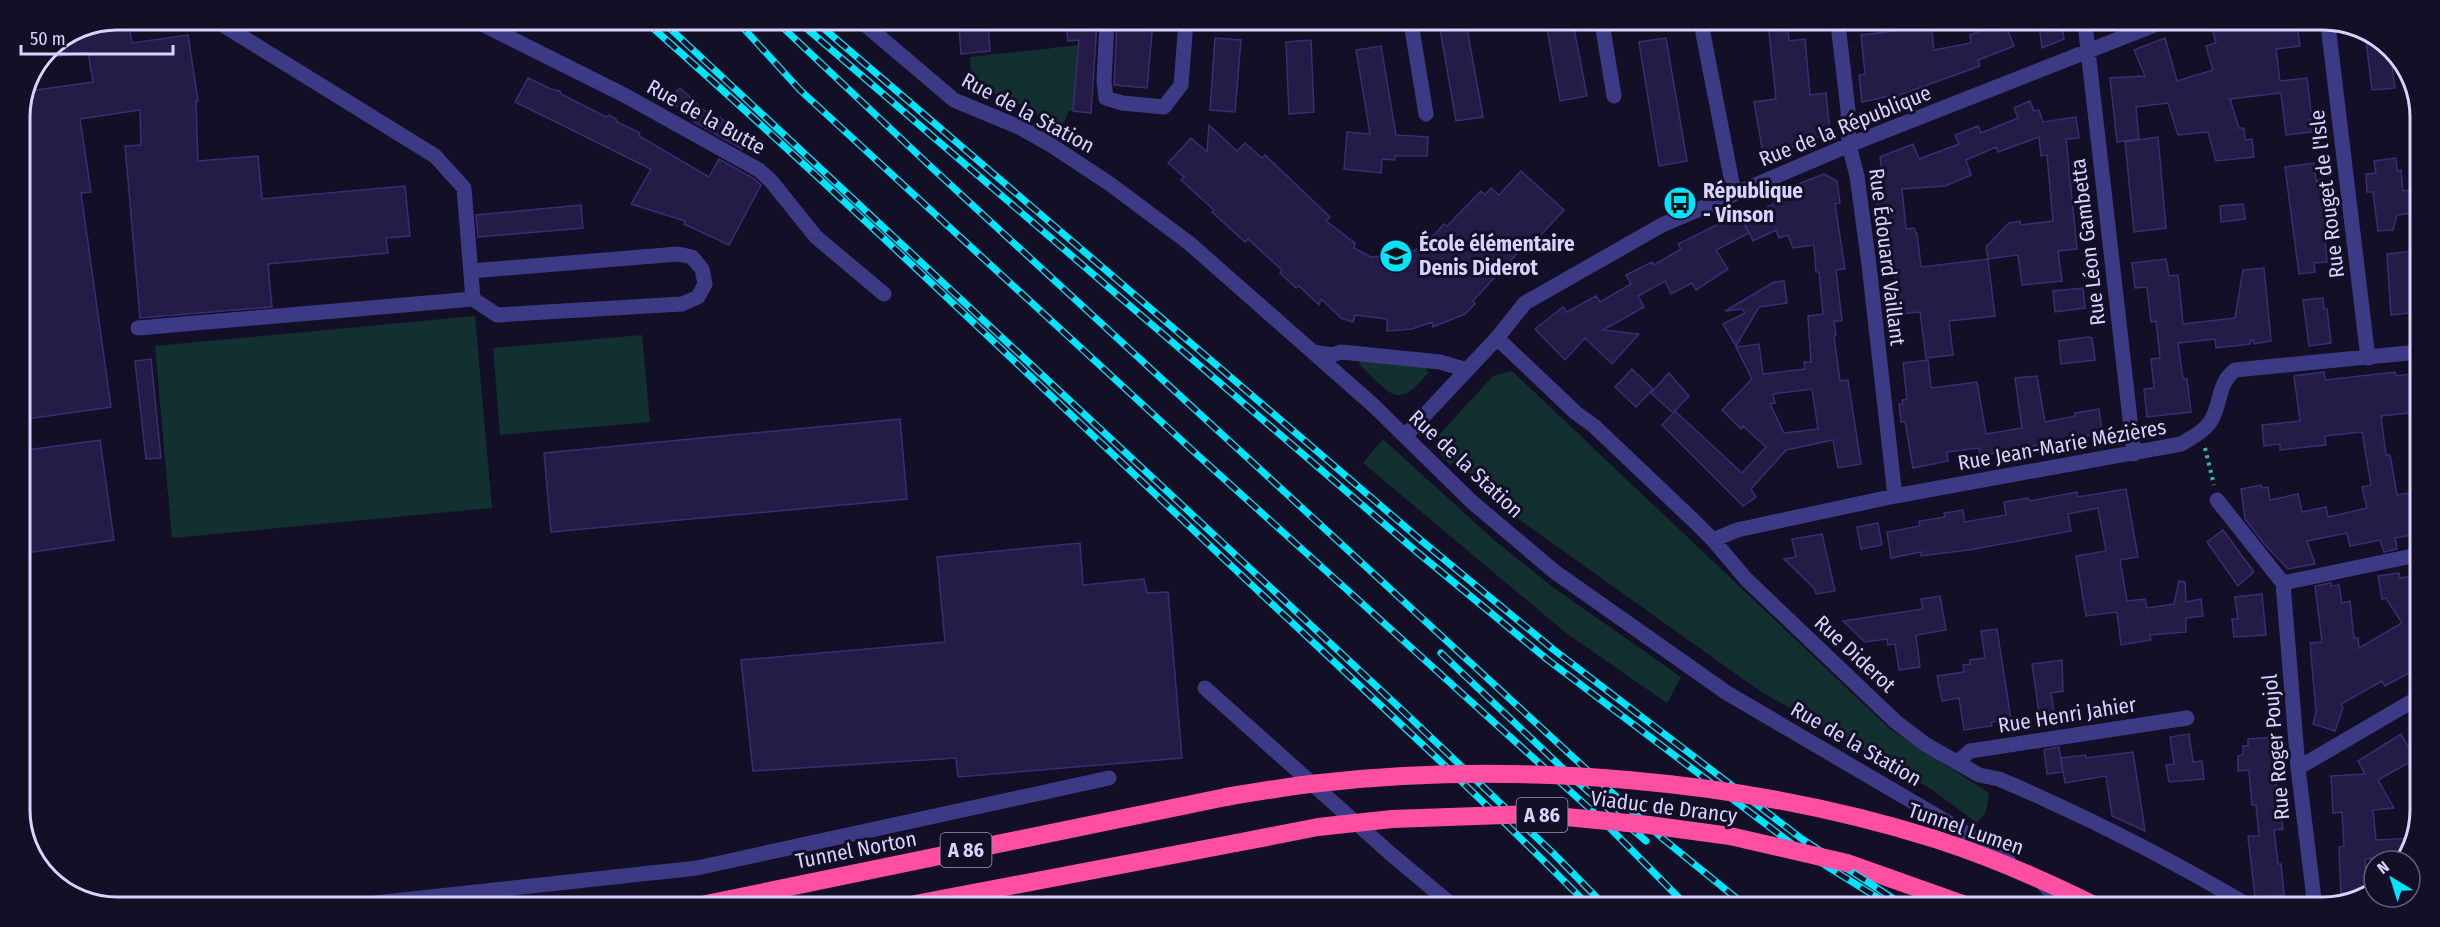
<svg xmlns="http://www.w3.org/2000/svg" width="2440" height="927" font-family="'Fira Sans Condensed',sans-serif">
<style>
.green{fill:#12302f}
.building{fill:#241b47;stroke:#3b2d73;stroke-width:1.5;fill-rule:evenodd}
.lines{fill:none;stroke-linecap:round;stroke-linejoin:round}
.path{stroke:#2fb8b0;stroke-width:4;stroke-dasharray:3 4.5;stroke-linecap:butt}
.minor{stroke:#3d3a85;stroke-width:15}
.highway{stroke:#ff4fa3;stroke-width:18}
.rail-casing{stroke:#00e5ff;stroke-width:7}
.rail{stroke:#130f26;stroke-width:4.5;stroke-dasharray:14;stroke-linecap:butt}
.highway-bridge{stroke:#ff4fa3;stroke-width:18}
.labels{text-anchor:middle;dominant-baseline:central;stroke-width:6;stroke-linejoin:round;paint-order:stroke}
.shield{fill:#130f26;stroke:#9e99be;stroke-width:1.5}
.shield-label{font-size:20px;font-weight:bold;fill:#d9d4ff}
.street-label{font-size:21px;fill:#d9d4ff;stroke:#130f26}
.poi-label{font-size:21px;font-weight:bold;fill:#d9d4ff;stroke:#130f26;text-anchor:start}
.rim{fill:none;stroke:#d9d4ff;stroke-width:3}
</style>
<rect width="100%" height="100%" fill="#130f26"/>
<path class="green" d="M1078 45 1073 111H1069L1060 130 1024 106 972 85 970 57Z
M475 316 492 508 172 538 155 346Z
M642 335 650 422 500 435 493 348Z
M1363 360 1426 368 1428 373C1397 411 1391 394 1361 366L1359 362Z
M1512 371 1890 729 1989 793 1986 812 1977 823 1931 789 1760 691 1510 513 1455 461 1450 465 1439 452 1438 436 1493 376Z
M1383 439 1494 540 1550 585 1681 677 1667 703 1566 633 1363 463Z"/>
<path class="building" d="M117 20H128L132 43 188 35 198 101 196 102 198 161 258 156 262 199 405 186 410 236 386 238 388 253 268 264 272 307 140 318 125 146 141 145 140 110 80 119 91 192 81 193 111 407 20 420V111L29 91 93 82 88 52 44 58 48 48Z
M1066 22H1097L1091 113 1073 111 1079 40 1068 41Z
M1117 22H1153L1147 88 1114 85Z
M1439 23H1466L1483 117 1456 121Z
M1546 23H1573L1587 96 1560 101Z
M1768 23H1787L1789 41 1805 39 1810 95 1826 93 1830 132 1764 159 1754 102 1776 99Z
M988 24 990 51 961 54 959 27Z
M1894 24H1931L1934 50 1971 43 1970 35 1997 24H2005L2014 46 1978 60 1980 66 1894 97V95L1862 102 1859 75 1865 74 1861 35 1894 31Z
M2039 24H2062L2064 39 2042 48Z
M2211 24 2297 25 2300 46 2276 49 2280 81 2307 78 2312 120H2309L2311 132 2286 135 2281 93 2230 99 2239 128H2244L2245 140 2252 139 2254 157 2216 161 2208 132 2178 135 2168 103 2136 107 2139 139 2117 142 2110 78 2145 76 2134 50 2165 38 2177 81 2213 70 2206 46 2216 43Z
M2365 32 2390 50 2395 88 2372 90Z
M1215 38 1241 40 1235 112 1210 110Z
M1666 38 1687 161 1659 166 1639 42Z
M1311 40 1314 112 1289 114 1286 42Z
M1381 46 1396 135 1428 137 1427 156H1395V160L1382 159 1381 173 1344 169 1347 132 1370 134 1356 50Z
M528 78 551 89 560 91 561 94 606 117 609 115 616 119 617 122 640 133 639 136 709 177 719 159 753 178 761 185 729 245 684 224 685 221 631 204 651 169 515 102Z
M680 88 716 121 720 117 746 142 742 149 694 122 669 99Z
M2030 101 2034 111 2039 110 2043 122 2076 117 2079 138 2066 139 2077 249 2058 251 2062 281 2022 285 2018 255 1988 259 1986 247 2009 223 2020 221 2021 225 2053 221 2047 155 2041 156 2039 137 1998 152 1996 147 1966 160 1971 175 1945 186 1902 189 1906 229 1914 228 1916 234 1917 233 1921 267 1988 259 1995 316 1949 321 1953 355 1926 358 1920 312 1900 314 1891 240H1889L1884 210 1878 211 1876 188 1884 187 1880 157 1913 144 1919 159 1959 144 1955 135 1978 126 1981 133 2018 118 2014 108Z
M1209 125 1237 151 1245 143 1262 158 1265 155 1330 217 1326 221 1355 243 1354 248 1371 257 1404 255 1422 247 1421 243 1436 233 1444 224 1447 226 1481 191 1485 195 1491 188 1499 195 1521 171 1564 210 1539 237 1536 234 1494 278 1473 301 1475 304 1465 314 1433 327 1432 322 1412 329 1387 331V319L1355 315 1353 322 1341 318 1321 299 1319 305 1299 286 1296 288 1280 273 1282 270 1248 239 1245 242 1212 212 1214 210 1181 180 1184 177 1168 163 1191 138 1207 152Z
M2158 137 2166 228 2134 232 2125 142Z
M2396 158 2397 171 2401 170 2403 191 2420 189V212L2397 215 2393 230 2378 231 2373 192H2367L2366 174 2376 173 2374 161Z
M2314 163 2316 181 2319 180 2323 210H2325L2329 238H2325L2327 262 2314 263 2315 272 2299 274 2285 167Z
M1824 174 1837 181 1840 203 1835 204 1845 269 1836 270 1842 321H1834L1836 335 1834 336 1840 381 1848 380 1861 464 1838 468 1833 440 1786 450 1751 489 1756 497 1743 506 1662 425 1675 411 1742 473 1766 447 1743 426 1741 429 1722 410 1752 379 1736 347 1759 344 1763 374 1805 369 1804 362H1811L1808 316 1823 314 1819 272H1816L1814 245 1793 248 1788 235 1779 238 1776 230 1753 241 1743 220 1775 203 1772 194ZM1812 389 1818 429 1784 433 1770 404 1775 403 1773 394Z
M2243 204 2245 219 2221 222 2220 206Z
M581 205 583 228 478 237 476 215Z
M1739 214 1749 233 1716 250 1728 269 1696 290 1692 283 1671 294 1665 281 1638 296 1644 307 1603 330 1639 334 1612 364 1585 338 1565 360 1535 329 1563 307 1567 312 1596 296 1600 302 1631 284 1626 275 1652 262 1654 265 1681 249 1678 244Z
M2413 251 2419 282V312L2391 315 2387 254Z
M2166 259 2169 276 2178 275 2183 324 2235 318 2243 270 2264 268 2271 341 2254 344 2253 340H2251L2250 344 2216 348 2215 339 2178 343 2183 379H2187L2191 412 2147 417 2144 389 2154 388 2151 359 2160 358 2156 321 2151 322 2147 287 2135 288 2132 263Z
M1784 281 1787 303 1759 307 1736 346 1723 324 1745 313 1742 309 1725 311 1774 282Z
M2083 288 2085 308 2055 312 2053 291Z
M2323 298 2324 309H2327L2331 343 2309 346 2303 300Z
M2088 337 2092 338 2095 360 2061 364 2059 341Z
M151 359 161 458 146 459 135 361Z
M1928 360 1931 388 1977 382 1986 434 2022 428 2015 378 2037 376 2045 422 2075 416V413L2099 409 2102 433 1980 456 1979 448 1947 452 1948 461 1913 468 1905 421 1901 422 1899 404H1903L1902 400 1907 399 1903 363Z
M1632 369 1653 389 1636 407 1615 387Z
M2324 372 2325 380 2395 372 2396 376 2418 373V389L2416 390 2418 412 2381 416 2386 455H2390L2397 495 2409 493 2411 506 2418 505 2417 534 2395 538 2397 549 2384 552 2380 540 2350 546 2347 533 2307 541 2315 564 2288 569 2266 546 2245 519 2241 489 2261 485 2262 488 2268 487 2270 500 2298 494 2302 512 2326 507 2328 517 2367 508 2362 487 2371 485 2362 432 2325 436 2326 445 2280 450V444L2264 446 2262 425 2300 421 2294 376Z
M1669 373 1689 396 1673 413 1651 393Z
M900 419 907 499 551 532 544 453Z
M100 440 114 540 20 554V451Z
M2126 489 2138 557 2120 560 2127 601 2145 599 2147 608 2174 604 2179 581 2185 582 2186 602 2201 599 2203 616 2186 618V632L2150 635 2151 640 2121 645 2117 612 2086 616 2076 556 2106 551 2098 508 2068 514 2071 531 1969 550 1921 556V552L1891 558 1887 532 1920 526 1919 521 1945 517 1944 513 1963 510 1965 522 2006 515 2004 502 2028 498 2029 501 2077 492 2078 497Z
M1878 523 1882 545 1861 549 1857 527Z
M2223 530 2254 572 2238 586 2207 542Z
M1822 534 1835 591 1816 594 1814 588 1784 559 1796 557 1792 539Z
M1080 543 1083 585 1144 579 1147 593 1168 592 1182 758 958 777 956 758 753 771 741 660 945 642 937 557Z
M2399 573 2400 578 2415 576 2416 669 2385 686 2382 681 2341 704 2343 708 2335 731 2313 724 2316 712 2310 643 2322 642 2315 586 2331 583V586L2339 585 2342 603 2350 601 2354 638H2358L2359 648 2402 623 2386 598 2382 599 2378 576Z
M2262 594 2266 635 2234 637 2232 619H2238L2235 597Z
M1940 596 1946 630 1916 635 1920 667 1899 670 1895 644 1888 645 1887 639 1865 642 1843 621 1923 609 1921 599Z
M1997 629 2011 719 1991 722 1992 726 1964 730 1959 698 1942 701 1937 676 1964 672 1963 665 1970 664V660L1985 658 1981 631Z
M2062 660 2063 691 2051 693 2054 711 2039 713 2032 664Z
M2189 734 2193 762 2202 761 2204 779 2169 782 2166 765 2174 764 2170 737Z
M2401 734 2415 759 2378 780 2394 808 2373 810 2376 840 2415 838V842L2404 856 2365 859 2367 891 2341 893 2339 847 2344 846 2342 812 2333 813 2331 776 2365 774 2358 761Z
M2274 737 2277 803H2280L2283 829 2274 830 2278 864H2281L2284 895 2255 897 2248 836H2259L2256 805H2252L2249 770 2238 771V756L2243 755V746H2248V739Z
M2059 747 2063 772 2047 774 2044 750Z
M2133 752 2145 831 2112 816 2106 776 2065 783 2061 758 2086 755V758Z"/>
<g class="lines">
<path class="path" d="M2205 448 2214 485"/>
<path class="minor" d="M474 20 626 96 759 170 771 181 816 237 884 294
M861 21 954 100 1019 127 1051 145 1110 184 1189 243 1373 405 1472 502 1555 572 1727 693 1971 836 2008 860
M1107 22 1104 81 1106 98 1122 103 1164 107 1181 85 1186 22
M1411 23 1426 114
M1602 23 1614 96
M1701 23 1734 193
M1838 24 1848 110 1849 145 1857 176 1869 265 1895 496
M2085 24 2134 454
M2328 25 2368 358
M471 271 678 254 692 257 702 269 705 284 698 297 682 304 497 315 473 299
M138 328 473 299 464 188 435 156 215 20
M1497 338 1576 413 1594 426 1693 520 1713 540 1746 579 1896 722 1925 744 1979 775 1999 779C2086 816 2170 859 2251 907
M1313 352 1332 355 1341 352 1440 362 1467 370
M1405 436 1497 338 1525 303 1662 225 1849 145 2157 24
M2217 500 2283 583
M1713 540 1737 530 1895 496 2181 444C2193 437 2207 430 2213 417 2221 400 2219 382 2235 370L2419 352
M2283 583 2298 768 2315 907
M2283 583 2417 555
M1205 688 1392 855 1452 905
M1958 762 1970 751 2187 718
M2298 768 2416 699
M2043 884 2066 907
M375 903 697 868 1109 778"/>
<path class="highway" d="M1847 863 1971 907
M706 904 1226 797
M915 904 1236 843"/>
<defs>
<path id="rail" d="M645 21C830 184 1008 356 1188 525 1322 652 1459 775 1589 906
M662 21 1402 710 1554 854 1605 906
M737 21 800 90 1192 450 1601 819 1687 906
M776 21 930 166 1586 769 1662 838 1746 906
M798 21 1417 552 1548 660 1796 847 1891 906
M815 21 1423 542 1554 650 1802 839 1906 907
M1441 653 1574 779 1646 841"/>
</defs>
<use href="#rail" class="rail-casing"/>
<use href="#rail" class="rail"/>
<path class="highway-bridge" d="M1226 797C1257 792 1289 786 1320 783 1518 761 1745 779 1935 839 1991 857 2046 881 2098 907
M1236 843 1318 827 1392 819 1535 814 1649 825 1730 836 1847 863"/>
</g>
<defs>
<symbol id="bus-disc" viewBox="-11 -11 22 22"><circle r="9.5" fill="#00e5ff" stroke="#130f26"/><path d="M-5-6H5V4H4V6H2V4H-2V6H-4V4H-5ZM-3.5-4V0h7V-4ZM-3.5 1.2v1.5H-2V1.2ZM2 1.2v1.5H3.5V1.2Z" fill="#111"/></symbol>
<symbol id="school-disc" viewBox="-11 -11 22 22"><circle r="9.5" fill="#00e5ff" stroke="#130f26"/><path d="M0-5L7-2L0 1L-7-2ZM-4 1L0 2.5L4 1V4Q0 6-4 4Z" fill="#111"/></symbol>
</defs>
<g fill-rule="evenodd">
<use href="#bus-disc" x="1661" y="184" width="38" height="38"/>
<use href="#school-disc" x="1377" y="237" width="38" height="38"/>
</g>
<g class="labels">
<g class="shield">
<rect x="1516.5" y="798" width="51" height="34" rx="4.5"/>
<rect x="940.5" y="833" width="51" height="34" rx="4.5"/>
</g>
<g class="shield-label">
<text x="1542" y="815">A 86</text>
<text x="966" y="850">A 86</text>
</g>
<g class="street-label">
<text transform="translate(1028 113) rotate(28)">Rue de la Station</text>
<text transform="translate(706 117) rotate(29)">Rue de la Butte</text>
<text transform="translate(1845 126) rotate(-22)">Rue de la République</text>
<text transform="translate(2327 194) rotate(-97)">Rue Rouget de l'Isle</text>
<text transform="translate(2088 242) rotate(-97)">Rue Léon Gambetta</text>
<text transform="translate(1887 257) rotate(83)">Rue Édouard Vaillant</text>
<text transform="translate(2062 445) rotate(-10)">Rue Jean-Marie Mézières</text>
<text transform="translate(1466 464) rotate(43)">Rue de la Station</text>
<text transform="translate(1855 654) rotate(43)">Rue Diderot</text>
<text transform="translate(2067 715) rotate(-9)">Rue Henri Jahier</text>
<text transform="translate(1856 744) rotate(30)">Rue de la Station</text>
<text transform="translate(2276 747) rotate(-95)">Rue Roger Poujol</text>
<text transform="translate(1664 807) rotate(7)">Viaduc de Drancy</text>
<text transform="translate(1966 829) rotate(19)">Tunnel Lumen</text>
<text transform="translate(856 850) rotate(-11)">Tunnel Norton</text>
</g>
<g class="poi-label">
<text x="1703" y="191">République<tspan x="1703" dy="24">- Vinson</tspan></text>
<text x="1419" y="244">École élémentaire<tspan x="1419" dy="24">Denis Diderot</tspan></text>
</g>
</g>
<path d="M0 0H2440V927H0ZM117 30H2323A87 87 0 0 1 2410 117V810A87 87 0 0 1 2323 897H117A87 87 0 0 1 30 810V117A87 87 0 0 1 117 30Z" fill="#130f26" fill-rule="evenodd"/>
<path class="rim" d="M117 30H2323A87 87 0 0 1 2410 117V810A87 87 0 0 1 2323 897H117A87 87 0 0 1 30 810V117A87 87 0 0 1 117 30Z"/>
<g transform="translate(2392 879) rotate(322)"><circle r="28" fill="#130f26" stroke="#625e7d" stroke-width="1.5"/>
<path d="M0-4.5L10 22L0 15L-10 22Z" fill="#00e5ff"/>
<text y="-9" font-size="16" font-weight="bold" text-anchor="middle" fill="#d9d4ff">N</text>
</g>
<path d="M21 45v9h152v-9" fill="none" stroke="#d9d4ff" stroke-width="3"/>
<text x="30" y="45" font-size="18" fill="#d9d4ff" stroke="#130f26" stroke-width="4.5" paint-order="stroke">50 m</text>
</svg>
